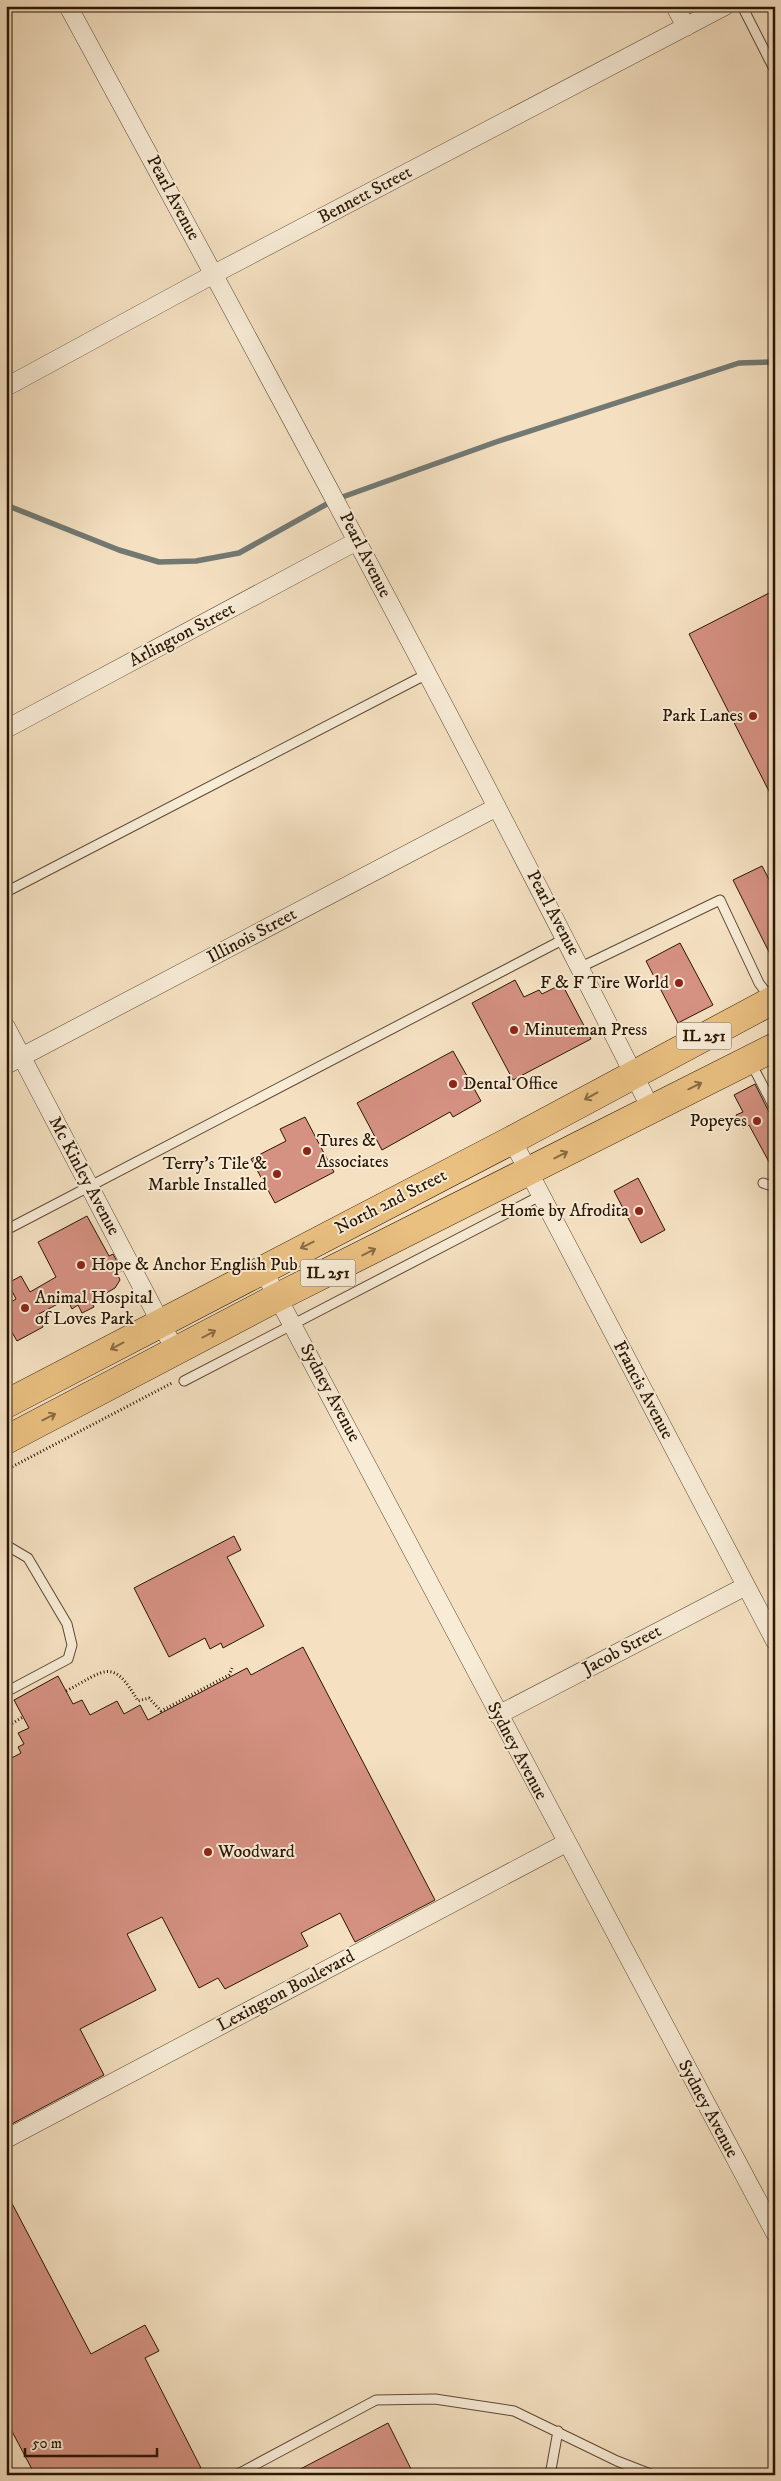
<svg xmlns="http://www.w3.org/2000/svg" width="781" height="2481" font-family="'IM FELL DW Pica',serif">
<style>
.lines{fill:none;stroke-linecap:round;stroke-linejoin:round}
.stream{stroke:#727973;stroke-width:5.5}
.building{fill:#d59182;stroke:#291603}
.lane-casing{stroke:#5c4933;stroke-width:11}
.street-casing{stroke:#5c4933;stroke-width:19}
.primary-casing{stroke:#291603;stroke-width:29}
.path{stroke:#291603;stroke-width:3;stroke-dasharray:1 2.5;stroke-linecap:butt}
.lane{stroke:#f8ecd7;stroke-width:9}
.street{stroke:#f8ecd7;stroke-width:18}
.primary{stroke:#eac081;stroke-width:28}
.oneway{stroke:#8a6b42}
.poi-dot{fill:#8f2418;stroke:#f8ecd7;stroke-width:2}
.labels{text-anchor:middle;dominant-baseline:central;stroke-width:4;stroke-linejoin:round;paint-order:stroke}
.shield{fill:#f8ecd7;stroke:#675643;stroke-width:1}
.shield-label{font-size:16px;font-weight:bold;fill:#291603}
.street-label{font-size:18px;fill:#291603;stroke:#f8ecd7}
.poi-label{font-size:18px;fill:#291603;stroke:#f8ecd7;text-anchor:start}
</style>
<rect width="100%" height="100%" fill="#f5e1c2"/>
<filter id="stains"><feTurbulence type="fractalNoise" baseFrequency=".004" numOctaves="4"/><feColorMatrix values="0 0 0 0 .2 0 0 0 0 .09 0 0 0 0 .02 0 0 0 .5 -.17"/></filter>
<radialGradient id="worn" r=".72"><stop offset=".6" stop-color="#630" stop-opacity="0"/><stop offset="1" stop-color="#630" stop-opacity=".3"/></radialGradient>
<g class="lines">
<path class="stream" d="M6 505 119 550 159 562 196 561 239 553 334 500 496 442 739 363 775 362"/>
</g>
<path class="building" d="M775 590V803L689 634Z
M762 866 775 891V964L733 880Z
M680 943 713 1005 678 1023 646 961Z
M515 980 524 997 539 990 542 994 562 984 591 1039 513 1080 472 1003Z
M453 1051 481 1101 453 1117 450 1112 382 1150 357 1103Z
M755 1084 769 1112 775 1116V1173L749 1125 743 1128 736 1115 743 1112 734 1095Z
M305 1117 334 1172 275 1203 251 1159 286 1141 280 1129Z
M638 1178 665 1230 641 1243 614 1191Z
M87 1216 109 1256 113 1254 122 1271 117 1273 120 1280 115 1288 101 1296 100 1301 93 1305 94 1307 82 1313 78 1305 72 1309 67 1299 37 1315 43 1327 17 1341 6 1322V1305L16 1299 8 1283 21 1276 30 1292 56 1277 38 1242Z
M234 1536 241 1550 227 1557 264 1626 223 1648 221 1643 210 1649 205 1638 169 1657 134 1588Z
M303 1647 435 1900 355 1942 340 1913 301 1933 308 1946 225 1989 218 1978 199 1988 162 1917 127 1934 156 1990 80 2029 104 2075 6 2127V1761L21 1753 18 1747 24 1744 18 1733 29 1728 14 1700 58 1676 73 1704 82 1700 90 1715 117 1701 124 1714 140 1705 148 1720 247 1668 251 1675Z
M6 2192 91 2354 145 2325 159 2351 145 2358 201 2468 189 2475H35L6 2420Z
M388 2423 414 2475H289Z"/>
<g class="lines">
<defs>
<path id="lane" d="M742 6 775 71
M6 892 427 674
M581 967 720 900 759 983 770 998
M751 1063 775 1109
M763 1183 775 1187
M6 1230 566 938
M184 1381 540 1196
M6 1545 28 1558 67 1624 72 1645 68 1659 6 1692
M236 2475 376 2400 435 2399 514 2411 617 2461 653 2475
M550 2475 558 2431"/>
<path id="street" d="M68 6C267 372 465 737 651 1109
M675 6 686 27
M6 387 214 274 725 6
M6 729 357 541
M6 1027 176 1352
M6 1065 497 807
M512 1140 775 1641
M262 1268 775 2233
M498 1715 746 1586
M6 2139 566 1843"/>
<path id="primary" d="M6 1404 512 1140 775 999
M6 1440 278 1297 775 1047"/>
</defs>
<use href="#lane" class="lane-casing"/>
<use href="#street" class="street-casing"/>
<use href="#primary" class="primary-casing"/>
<path class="path" d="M6 1470 172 1383
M66 1691C105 1671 112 1656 138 1701L149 1698 161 1711 229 1675 233 1666
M6 1727 23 1717"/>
<use href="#lane" class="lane"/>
<use href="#street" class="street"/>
<use href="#primary" class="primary"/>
</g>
<defs><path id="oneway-shaft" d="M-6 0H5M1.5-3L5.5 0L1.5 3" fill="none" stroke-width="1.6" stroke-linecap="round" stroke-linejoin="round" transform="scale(1.25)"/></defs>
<g class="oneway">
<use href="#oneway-shaft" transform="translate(695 1086) rotate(-26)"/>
<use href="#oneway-shaft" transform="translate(591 1096) rotate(151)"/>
<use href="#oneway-shaft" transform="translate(561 1155) rotate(-27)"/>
<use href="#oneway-shaft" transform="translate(307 1245) rotate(153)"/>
<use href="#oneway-shaft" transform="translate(369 1252) rotate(-27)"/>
<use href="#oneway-shaft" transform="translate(209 1334) rotate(-28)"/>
<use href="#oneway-shaft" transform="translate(117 1346) rotate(152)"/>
<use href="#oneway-shaft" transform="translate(49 1417) rotate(-27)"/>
</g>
<g class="poi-dot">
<circle cx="753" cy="716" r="5"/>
<circle cx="679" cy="983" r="5"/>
<circle cx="514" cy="1030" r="5"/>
<circle cx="453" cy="1084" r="5"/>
<circle cx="757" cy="1121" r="5"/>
<circle cx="307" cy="1151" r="5"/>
<circle cx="277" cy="1174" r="5"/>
<circle cx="639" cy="1211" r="5"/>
<circle cx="81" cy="1265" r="5"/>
<circle cx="25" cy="1308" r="5"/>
<circle cx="208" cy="1852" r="5"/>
</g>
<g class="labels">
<g class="shield">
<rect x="676.5" y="1022.5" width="55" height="27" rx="4"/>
<rect x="300.5" y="1259.5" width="55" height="27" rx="4"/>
</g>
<g class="shield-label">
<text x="704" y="1036">IL 251</text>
<text x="328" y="1273">IL 251</text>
</g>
<g class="street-label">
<text transform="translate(365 195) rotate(-28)">Bennett Street</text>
<text transform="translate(173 198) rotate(62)">Pearl Avenue</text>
<text transform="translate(365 555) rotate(63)">Pearl Avenue</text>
<text transform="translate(182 635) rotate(-28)">Arlington Street</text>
<text transform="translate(553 913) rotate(62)">Pearl Avenue</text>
<text transform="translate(252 936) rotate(-28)">Illinois Street</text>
<text transform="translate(84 1176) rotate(62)">Mc Kinley Avenue</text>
<text transform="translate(391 1202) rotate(-27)">North 2nd Street</text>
<text transform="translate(643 1390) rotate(62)">Francis Avenue</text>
<text transform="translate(330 1393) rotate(62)">Sydney Avenue</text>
<text transform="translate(622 1650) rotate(-28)">Jacob Street</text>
<text transform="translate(517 1751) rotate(62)">Sydney Avenue</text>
<text transform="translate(286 1991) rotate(-28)">Lexington Boulevard</text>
<text transform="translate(708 2109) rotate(62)">Sydney Avenue</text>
</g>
<g class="poi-label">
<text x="743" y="716" text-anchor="end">Park Lanes</text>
<text x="669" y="983" text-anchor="end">F &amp; F Tire World</text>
<text x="524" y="1030">Minuteman Press</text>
<text x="463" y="1084">Dental Office</text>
<text x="747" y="1121" text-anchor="end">Popeyes</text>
<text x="317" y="1141">Tures &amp;<tspan x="317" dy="21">Associates</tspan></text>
<text x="267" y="1164" text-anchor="end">Terry's Tile &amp;<tspan x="267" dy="21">Marble Installed</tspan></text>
<text x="629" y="1211" text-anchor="end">Home by Afrodita</text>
<text x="91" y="1265">Hope &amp; Anchor English Pub</text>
<text x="35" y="1298">Animal Hospital<tspan x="35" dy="21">of Loves Park</tspan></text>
<text x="218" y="1852">Woodward</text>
</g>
</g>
<rect width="781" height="2481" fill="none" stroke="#f5e1c2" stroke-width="25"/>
<rect x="8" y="8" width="766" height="2466" fill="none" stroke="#291603" stroke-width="2.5"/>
<rect x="12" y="12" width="756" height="2456" fill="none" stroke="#291603"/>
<path d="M25 2448v8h132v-8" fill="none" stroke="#291603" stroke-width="2.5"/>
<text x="32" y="2448" font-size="15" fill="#291603" stroke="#f8ecd7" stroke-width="4" paint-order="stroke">50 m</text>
<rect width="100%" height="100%" filter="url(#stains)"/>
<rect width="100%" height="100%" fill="url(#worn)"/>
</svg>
